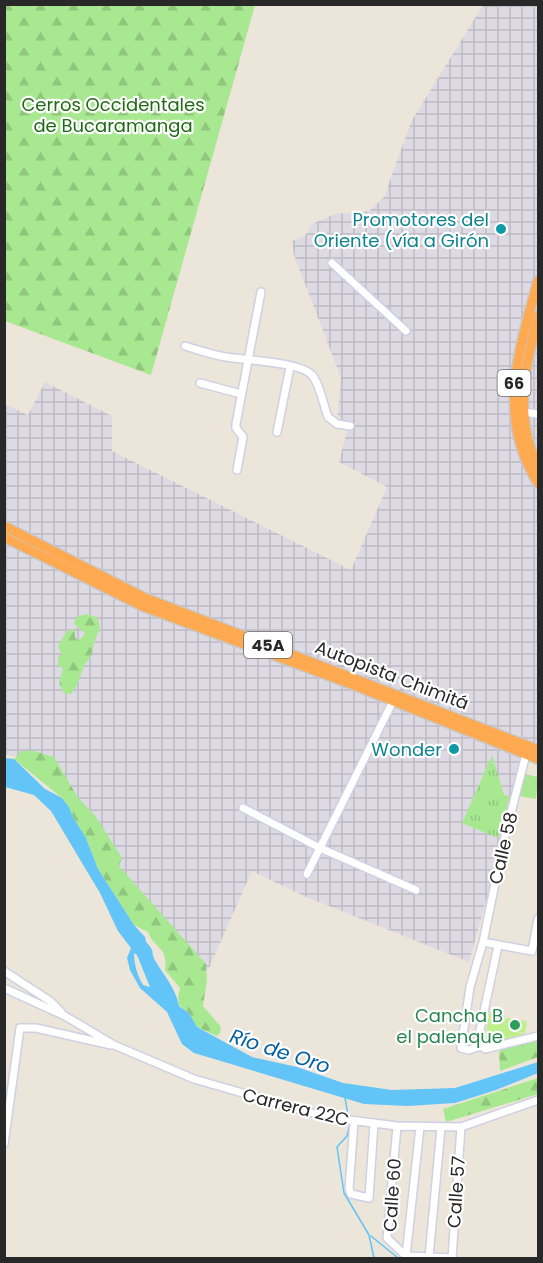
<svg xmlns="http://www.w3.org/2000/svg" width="543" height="1263" font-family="Poppins,sans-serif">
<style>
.industrial{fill:url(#industrial-grid)}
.grass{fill:url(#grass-tufts)}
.forest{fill:url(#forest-firs)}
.pitch{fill:#bdf08b}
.water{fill:#62c4f7;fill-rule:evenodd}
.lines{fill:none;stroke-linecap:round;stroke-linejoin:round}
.stream{stroke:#62c4f7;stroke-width:1.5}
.minor-casing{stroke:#ced0e3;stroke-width:10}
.highway-casing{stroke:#c7c7c7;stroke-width:12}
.minor{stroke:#fff;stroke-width:7}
.highway{stroke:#ffaa51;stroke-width:9}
.culture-dot{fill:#0f9aa8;stroke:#fff;stroke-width:2}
.leisure-dot{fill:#2e9e5b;stroke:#fff;stroke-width:2}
.labels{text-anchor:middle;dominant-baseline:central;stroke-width:4.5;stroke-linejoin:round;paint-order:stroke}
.shield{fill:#fff;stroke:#686868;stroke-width:1.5}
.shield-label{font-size:16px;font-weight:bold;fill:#282828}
.park-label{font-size:18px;fill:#1f6a14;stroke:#fff}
.culture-label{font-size:18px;fill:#0d838f;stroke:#fff;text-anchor:end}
.street-label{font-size:18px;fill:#282828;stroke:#fff}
.leisure-label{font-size:18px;fill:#27864d;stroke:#fff;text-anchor:end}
.water-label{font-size:20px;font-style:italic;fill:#035fa2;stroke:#fff}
</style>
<defs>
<pattern id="industrial-grid" width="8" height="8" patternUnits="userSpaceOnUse" patternTransform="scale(1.5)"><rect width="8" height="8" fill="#dedae4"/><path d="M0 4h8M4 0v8" fill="none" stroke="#bebbc4"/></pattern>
<pattern id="grass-tufts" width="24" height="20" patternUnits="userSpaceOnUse" patternTransform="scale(1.5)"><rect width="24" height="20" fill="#a7e890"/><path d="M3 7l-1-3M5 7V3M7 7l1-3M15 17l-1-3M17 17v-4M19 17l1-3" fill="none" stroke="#90c77c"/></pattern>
<pattern id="forest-firs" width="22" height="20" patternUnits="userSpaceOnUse" patternTransform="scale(1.5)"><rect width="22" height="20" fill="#a7e890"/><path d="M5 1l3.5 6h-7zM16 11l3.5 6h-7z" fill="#90c77c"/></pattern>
</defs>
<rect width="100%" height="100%" fill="#ece5d9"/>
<path class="industrial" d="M483 5H538V744L530 742 469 962 304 896 252 871 208 970 116 865 53 759 5 755V546L17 543 19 539 5 529 4 404 28 415 45 382 112 416V451L351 570 387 487 339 462 348 427 338 415 341 378 294 255 292 241 305 236 312 224 335 214 369 211 384 197 411 122Z"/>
<path class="grass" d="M492 755 504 795 510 796 498 838 462 823Z
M524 774 538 777 536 799 519 796Z"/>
<path class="forest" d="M4 5H255L151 375 5 321Z
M87 614 98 618 100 628 95 640 91 656 84 666 77 685 71 694H65C56 681 60 681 63 668L58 666V658L62 654 58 647 66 632 72 629 75 631V637L77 640 82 638 85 633 74 624C76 615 79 616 87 614Z
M21 751H34L54 757 77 796 96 817 122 858 119 866 206 964 207 980 203 1006 221 1027 220 1033 217 1036 197 1027 189 1013 179 1005 178 996 180 988 165 970C169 947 154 949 148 932L134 925 98 869 86 838 73 817 69 807 62 798 14 759Z
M538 1038V1057L500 1071 499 1051Z
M538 1078V1094L446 1122 443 1109Z"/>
<path class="pitch" d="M490 1011 505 1016 504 1023 506 1018 527 1021 525 1033 502 1029 525 1034 483 1047Z"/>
<path class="water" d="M5 758 14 759 45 789 62 798 69 807 73 817 86 838 98 869 134 925 145 937 146 942C156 952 150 952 156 962 165 977 176 989 179 1006L189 1013 197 1027 252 1057 297 1067 343 1083 392 1090 455 1088 538 1062V1073L496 1090 455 1103 408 1106 364 1104 194 1053 182 1044 167 1012 140 988 130 970 127 958 131 948 118 931 100 893 51 811 34 795 5 787ZM134 953 137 955 150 987 143 985C137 975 134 964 134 953Z"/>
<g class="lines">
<path class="stream" d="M345 1098 348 1115
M350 1124 347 1136 337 1147 344 1193 369 1235 374 1258
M371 1236 398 1258"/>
<defs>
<path id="minor" d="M332 263 406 331
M185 346C199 350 212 355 226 357 244 360 298 362 311 374 319 381 324 407 328 417L337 424 350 426
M200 383 241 394
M523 412 538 414
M277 432 290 367
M237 470 243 437 236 428V424L261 292
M243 808 320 848 416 890
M307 874 393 701
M483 942 532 951 538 919
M498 946 478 1039 481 1046 485 1049 538 1036
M4 971 50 1001 61 1012
M4 988 65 1016 114 1045 194 1079 326 1117 397 1126 461 1127 538 1100
M481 1046 469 1050 461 1048 470 987 483 942 504 840 526 754
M354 1122 349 1189 351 1194 369 1198 374 1123
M397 1126 387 1238 406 1256
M4 1144 20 1028H36L111 1045
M406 1256 452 1258 461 1127
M406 1256 420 1127
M429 1257 441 1128"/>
<path id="highway" d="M538 281C519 351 496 416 538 483
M538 316C525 369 513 415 538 467
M4 526 145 598 538 750
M4 537 142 606 354 685 538 759"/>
</defs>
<use href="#minor" class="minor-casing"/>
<use href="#highway" class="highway-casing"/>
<use href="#minor" class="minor"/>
<use href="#highway" class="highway"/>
</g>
<g class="culture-dot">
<circle cx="501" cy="229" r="6"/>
<circle cx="454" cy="749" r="6"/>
</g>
<circle class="leisure-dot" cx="515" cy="1025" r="6"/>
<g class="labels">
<g class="shield">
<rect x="497.5" y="370" width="33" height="26" rx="4.5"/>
<rect x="244" y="632" width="48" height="26" rx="4.5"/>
</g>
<g class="shield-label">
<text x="514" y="383">66</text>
<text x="268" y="645">45A</text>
</g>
<g class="park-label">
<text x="113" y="104">Cerros Occidentales<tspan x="113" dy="21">de Bucaramanga</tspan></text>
</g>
<g class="culture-label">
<text x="489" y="219">Promotores del<tspan x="489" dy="21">Oriente (vía a Girón</tspan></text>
<text x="442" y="749">Wonder</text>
</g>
<g class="street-label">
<text transform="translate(392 675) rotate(21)">Autopista Chimitá</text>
<text transform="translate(503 848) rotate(-77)">Calle 58</text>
<text transform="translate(296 1107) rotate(14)">Carrera 22C</text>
<text transform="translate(456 1192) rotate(-86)">Calle 57</text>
<text transform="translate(392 1195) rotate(-86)">Calle 60</text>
</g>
<g class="leisure-label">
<text x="503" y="1015">Cancha B<tspan x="503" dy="21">el palenque</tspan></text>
</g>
<g class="water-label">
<text transform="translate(280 1051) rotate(18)">Río de Oro</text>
</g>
</g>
<rect width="543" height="1263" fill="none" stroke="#282828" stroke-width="12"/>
</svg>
